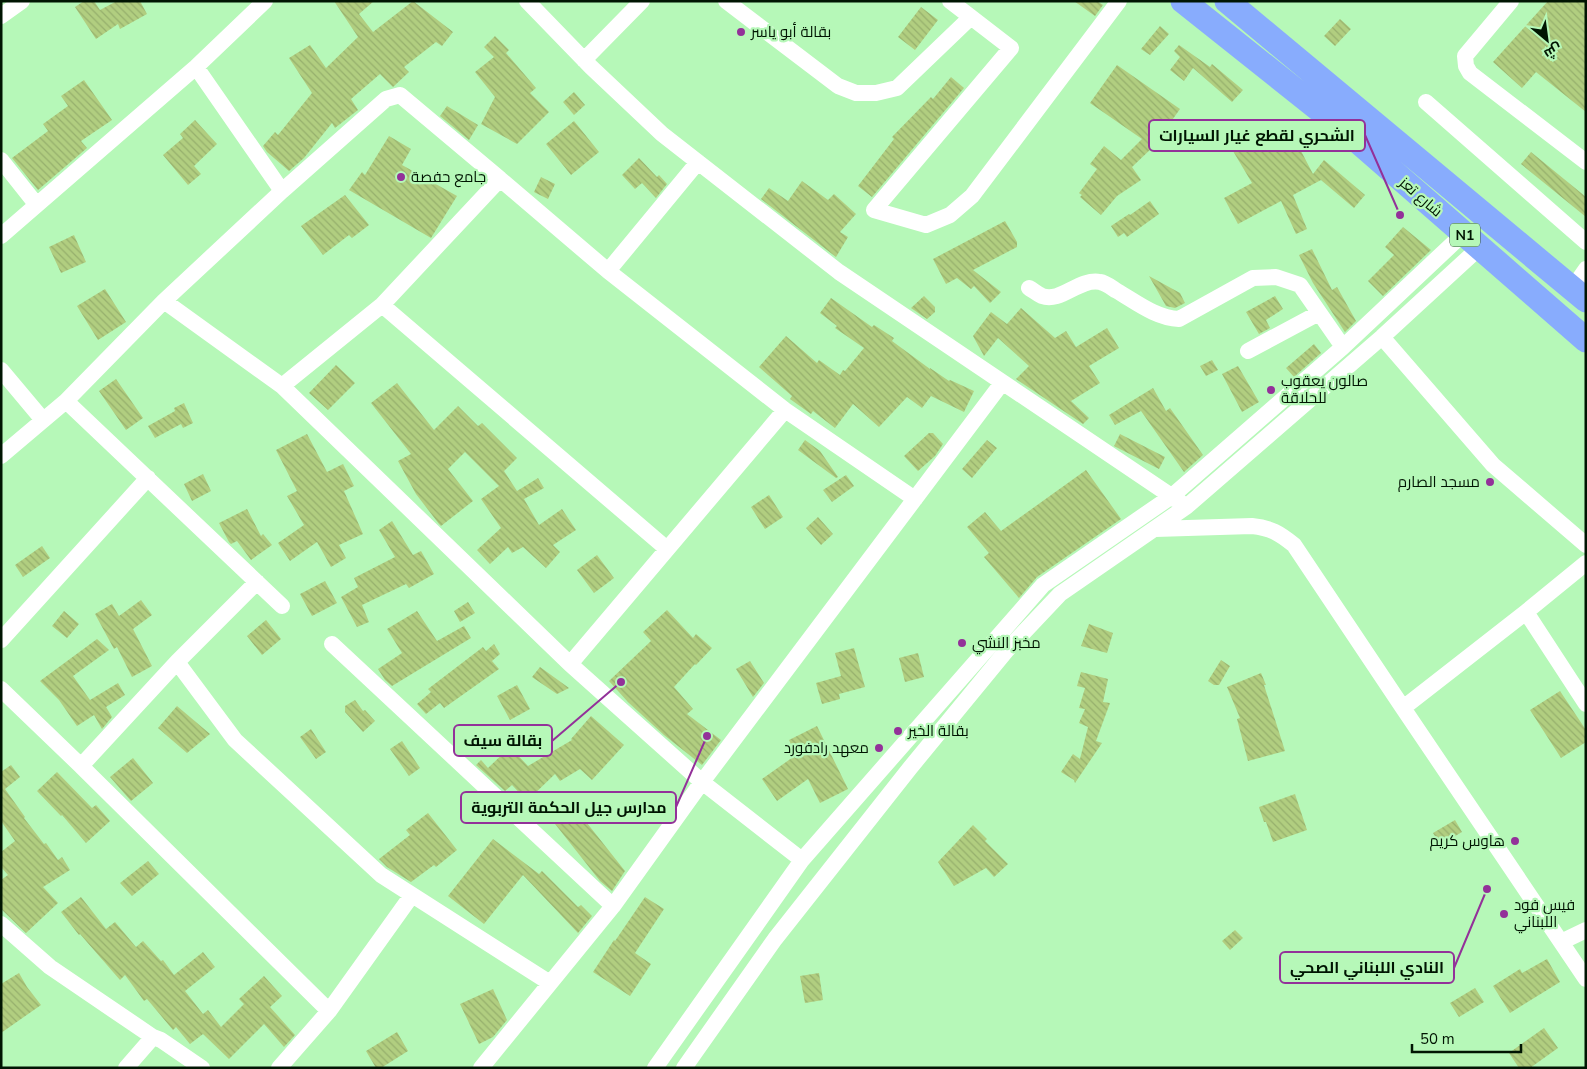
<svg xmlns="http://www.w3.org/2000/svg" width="1587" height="1069" font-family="'Nunito Sans',Cairo,sans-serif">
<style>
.building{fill:url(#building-back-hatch)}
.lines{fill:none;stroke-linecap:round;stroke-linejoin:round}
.minor{stroke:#fff;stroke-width:16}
.highway{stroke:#88acfd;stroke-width:25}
.poi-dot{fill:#933199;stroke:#b6f8b8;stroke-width:2}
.labels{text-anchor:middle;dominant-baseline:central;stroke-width:4.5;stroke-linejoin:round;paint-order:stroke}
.shield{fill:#b6f8b8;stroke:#375939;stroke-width:1}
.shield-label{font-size:14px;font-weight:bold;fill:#001502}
.poi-label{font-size:15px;fill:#001502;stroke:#b6f8b8;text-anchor:start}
.street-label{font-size:15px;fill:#001502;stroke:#b6f8b8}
.leader{fill:none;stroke:#933199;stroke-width:2}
.callout-dot{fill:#933199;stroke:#b6f8b8;stroke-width:2}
.callout{fill:#b6f8b8;stroke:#933199;stroke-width:2}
.callout-label{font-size:16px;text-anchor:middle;font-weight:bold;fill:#001502}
</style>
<defs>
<pattern id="building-back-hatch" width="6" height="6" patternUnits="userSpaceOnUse" patternTransform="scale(1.25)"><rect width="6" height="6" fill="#b1ce80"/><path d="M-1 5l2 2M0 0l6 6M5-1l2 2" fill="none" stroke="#96b06d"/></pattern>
</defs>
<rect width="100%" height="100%" fill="#b6f8b8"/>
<path class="building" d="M84 1H94L100 10 117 1H140L147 14 120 29 118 24 96 39 75 7Z
M334 1H374L359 14 373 32 413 1 453 32 442 46 436 42 404 67 409 72 393 87 380 74 351 99 358 110 335 128 332 123 304 158 289 171 267 152 263 146 275 132 278 135 312 93 289 58 310 45 326 68 358 37Z
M1074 1H1097L1103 5 1095 16Z
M1548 1H1586V112L1536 72 1522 88 1493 62Z
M921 7 938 20 915 50 898 37Z
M1340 19 1351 29 1335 46 1324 36Z
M1160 26 1169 34 1150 55 1141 49Z
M495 36 509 50 506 53 536 88 530 93 549 112 517 144 481 124 495 97 475 72 494 57 484 47Z
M1179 45 1210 67 1212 64 1243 90 1232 102 1193 68 1184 81 1170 70 1180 57 1174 51Z
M1117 65 1180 109 1153 147 1132 167 1141 180 1117 196 1101 215 1080 197 1082 195 1079 193 1097 169 1090 164 1104 146 1121 160 1142 139 1090 103Z
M951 77 964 88 872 197 858 186 894 139 892 137 931 97 933 99Z
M84 80 112 120 81 141 87 148 38 190 12 158 48 131 43 124 68 106 61 96Z
M574 92 585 105 574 115 563 102Z
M447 106 478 125 469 140 440 116Z
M1274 119 1304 148 1301 151 1313 174 1324 160 1365 195 1354 208 1321 180 1293 195 1307 229 1296 234 1281 201 1238 224 1224 198 1252 183 1230 146Z
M195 120 217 144 194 166 201 174 188 185 163 155 183 138 180 134Z
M574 121 599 152 571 175 546 144Z
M389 136 411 149 402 165 457 196 431 238 349 190 362 172 365 175Z
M1531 152 1586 197V217L1521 164Z
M639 158 657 177 659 175 667 184 656 198 642 183 635 189 622 175Z
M541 177 555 184 548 199 534 192Z
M802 181 828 200 834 194 856 214 840 232 848 237 836 257 761 199 769 188 788 201Z
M345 195 369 225 352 238 349 235 323 255 301 226Z
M1150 201 1159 214 1127 237 1124 233 1118 237 1111 226 1129 214 1130 215Z
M1005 221 1017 242V247L973 270 1001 292 990 303 974 286 971 289 957 278 946 284 933 259Z
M1403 227 1431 250 1383 296 1368 281 1394 255 1385 247Z
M74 235 86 262 61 273 49 247Z
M1312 249 1332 290 1337 287 1356 321 1345 332 1313 283 1299 255Z
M1149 276 1180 293 1185 303 1175 308 1166 306Z
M105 289 126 322 98 340 77 306Z
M924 296 935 307V312L927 319 911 308Z
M1275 296 1283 309 1266 320 1270 328 1259 334 1246 312Z
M831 298 872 327 874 325 894 338 892 341 930 369V368L949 381 950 380 974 391 964 412 931 396 922 408 907 397 879 427 853 404 835 428 813 411 811 414 790 399 792 396 759 367 786 336 817 363 819 360 840 375 843 370 845 371 864 348 835 328 837 326 820 313Z
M1021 308 1055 338 1066 331 1076 347 1107 328 1119 348 1089 366 1100 383 1071 401 1089 418 1083 424 1016 379 1029 366 998 338 984 356 973 336 991 312 1007 324Z
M1314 344 1321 353 1294 377 1286 368Z
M1212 360 1218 370 1206 376 1200 366Z
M336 365 355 383 328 410 309 393Z
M1238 366 1259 402 1242 412 1222 374Z
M116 379 143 418 126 430 99 391Z
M397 383 434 430 458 406 478 426 482 423 517 458 504 471 517 491 538 478 544 488 524 499 539 525 562 509 576 530 553 545 560 552 546 568 523 547 512 553 508 547 490 564 477 550 501 528 481 499 499 486 465 452 448 469 473 501 441 526 439 524 416 494 398 461 411 454 371 403Z
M1153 388 1166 411 1170 408 1203 455 1184 472 1141 411 1115 425 1109 415Z
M184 403 193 423 183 428 181 424 155 438 148 426 175 411 174 408Z
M929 433H933L943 444 935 456 918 471 904 456Z
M307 434 327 472 343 464 354 486 344 491 363 534 339 545 346 558 331 567 317 542 290 561 278 543 304 525 287 496 297 491 276 450Z
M1120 434 1165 457 1159 469 1114 446Z
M805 440 820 451 838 477 836 478 798 450Z
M987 440 997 448 972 478 962 469Z
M1086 470 1121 519 1037 577 1019 598 984 557 989 553 967 527 985 512 1001 531Z
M203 474 211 491 192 501 184 484Z
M846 475 854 486 832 502 823 490Z
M769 495 783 517 765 529 751 507Z
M247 509 261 536 263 534 272 545 251 560 237 541 231 544 229 542 219 523Z
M818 517 833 534 821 545 806 528Z
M392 521 413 555 421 551 434 574 409 588 406 584 362 605 369 622 357 627 341 597 358 587 354 578 395 557 379 530Z
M42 546 50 558 23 577 15 565Z
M597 555 614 578 594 593 577 570Z
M325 581 337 603 312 616 300 594Z
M141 600 152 615 133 629 152 666 132 677 117 647 114 649 95 614 112 604 119 616Z
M468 602 475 613 460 622 454 611Z
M667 610 693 638 696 634 712 648 696 665 695 664 674 687 693 709 687 714 721 740 702 765 664 735 628 702 609 681 651 641 643 632Z
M64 611 79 624 67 638 52 626Z
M417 611 437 641 464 626 471 638 392 686 385 680 378 669 402 653 387 629Z
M266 620 281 639 262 655 247 636Z
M1089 624 1113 633 1107 653 1081 646Z
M97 639 109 650 73 676 90 700 118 683 125 695 106 707 112 717 102 729 94 715 77 726 59 700 40 681Z
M494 644 500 654 492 661 499 669 444 708 440 703 426 714 417 704 431 692 428 689 483 647 486 651Z
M854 648 865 687 839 694 840 699 822 704 816 683 841 676 835 653Z
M918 653 924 677 905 682 899 658Z
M1221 660 1230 666 1219 685H1214L1208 681Z
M750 661 764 683 753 697 736 669Z
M540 667 569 688 557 694 532 677Z
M1081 672 1108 679 1103 702 1110 703 1096 741 1102 743 1075 783 1074 780 1061 772 1073 754 1080 759 1088 727 1079 723 1085 709 1079 708 1085 688 1077 686Z
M1261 673 1266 685H1264L1285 751 1248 761 1237 719 1240 718 1227 687Z
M517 685 530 709 510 720 497 696Z
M1560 691 1586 730V742L1561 758 1530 710Z
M355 700 363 711 365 710 375 721 363 732 345 712V706Z
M177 706 210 734 187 753 158 728Z
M591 716 624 745 592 780 580 769 560 781 555 774 527 801 512 785 505 791 476 765 481 760 488 768 510 747 528 766 572 740 571 739Z
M817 726 848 789 820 803 808 779 777 801 762 779 796 755 789 740Z
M311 729 326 752 316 759 300 737Z
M402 741 420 768 409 776 390 749Z
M133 758 153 783 131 801 110 777Z
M11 765 20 777 5 789 25 817 24 818 44 844 46 843 58 860 62 857 70 870 43 887 58 903 26 933 1 909V880L8 875 1 867V852L15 841 1 821V772Z
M57 772 92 808 96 805 110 821 86 843 62 815 61 816 37 791Z
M1295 794 1307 830 1273 842 1266 822H1264L1259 807Z
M568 799 625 871 612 891 600 881 548 815Z
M428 813 457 850 436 867 434 865 411 882 387 867 379 859 410 835 406 830Z
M1455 820 1462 832 1440 845 1433 833Z
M973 825 987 839 985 841 1008 864 994 877 986 868 954 886 938 862Z
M493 839 539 874 542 871 578 907 581 905 592 916 578 933 523 875 484 924 448 896Z
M148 861 159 874 132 896 120 883Z
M81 897 106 929 115 922 136 947 143 941 161 961 163 960 174 975 203 952 215 967 185 991 203 1014 208 1010 221 1027 244 1004 239 999 264 976 282 996 270 1007 295 1035 284 1047 264 1024 229 1059 203 1034 190 1044 176 1027 173 1030 147 999 144 1001 125 975 120 980 80 934 79 935 61 912Z
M645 897 664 909 635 953 651 964 630 996 593 972 614 940 615 941Z
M1235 930 1243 938 1230 950 1222 941Z
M1547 959 1560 982 1510 1013 1493 986 1520 969 1522 973Z
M19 973 27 987 41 1005 1 1033V984Z
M819 973 823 1000 805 1003 800 976Z
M1475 988 1484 1002 1459 1017 1450 1003Z
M493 989 507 1020 493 1037 479 1044 460 1004Z
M1544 1028 1558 1048 1530 1068H1519L1509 1053Z
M397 1032 408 1051 381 1068H376L366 1051Z"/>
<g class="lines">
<path class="minor" d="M527 1 591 67 662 134 839 272 1180 502
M726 1 838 86 856 93H876L897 88 971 17
M950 1 1011 48 874 210 926 225 950 215 972 196 1119 1
M1511 1 1465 56 1466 66 1470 73 1586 162
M1 16 22 1
M584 60 642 1
M196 67 282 191
M1426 102 1586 242
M1 160 36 204
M1 236 196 67 265 1
M608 271 698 162
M1029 288C1033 290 1037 294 1042 296 1061 303 1079 278 1100 282 1106 283 1112 288 1117 291 1136 302 1156 318 1179 319L1253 278 1276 277 1300 285 1343 347
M1572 289 1586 269
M164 301 66 401 282 606
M382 305 667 549
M1382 337 1493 465 1586 545
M1248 351 1319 313
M1 370 43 420
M282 386 164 301 282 191 386 99 400 95 500 179
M1 456 66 401
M1155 529 1252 526C1271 528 1279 533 1294 545L1403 708 1586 979
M1526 612 1586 704
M1 640 148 478
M332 644 613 906 702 782 570 664 785 410 915 499
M177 662 257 582
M570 664 282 386 382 305 500 179 608 271 785 410
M1 689 81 766 177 662 235 740 381 875 550 983
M1403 708 1526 612 1586 563
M81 766 329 1011 412 895
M802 860 702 782 1002 383
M1 924 50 967 153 1037 161 1040 202 1068
M1561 942 1586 930
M126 1068 153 1037
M279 1068 329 1011
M481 1068 613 906
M655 1068 802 860 1043 585 1172 496 1343 347 1463 234
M684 1068 775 939 910 768 1007 650 1060 594 1186 507 1382 337 1479 248"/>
<path class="highway" d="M1183 1 1345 130 1586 340
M1227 1 1586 300"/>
</g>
<g class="poi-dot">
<circle cx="741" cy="32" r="5"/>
<circle cx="401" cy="177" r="5"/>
<circle cx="1271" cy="390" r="5"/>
<circle cx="1490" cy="482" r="5"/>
<circle cx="962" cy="643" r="5"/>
<circle cx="898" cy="731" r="5"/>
<circle cx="879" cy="748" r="5"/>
<circle cx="1515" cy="841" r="5"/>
<circle cx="1504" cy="914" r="5"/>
</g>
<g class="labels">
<rect class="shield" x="1450" y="223.5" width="30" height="23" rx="4"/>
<g class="shield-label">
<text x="1465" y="235">N1</text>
</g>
<g class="poi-label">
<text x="751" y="32">بقالة أبو ياسر</text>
<text x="411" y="177">جامع حفصة</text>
<text x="1281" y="381">صالون يعقوب<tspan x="1281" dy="17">للحلاقة</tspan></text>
<text x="1480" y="482" text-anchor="end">مسجد الصارم</text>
<text x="972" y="643">مخبز النشي</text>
<text x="908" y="731">بقالة الخير</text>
<text x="869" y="748" text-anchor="end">معهد رادفورد</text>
<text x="1505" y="841" text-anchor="end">هاوس كريم</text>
<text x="1514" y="905">فيس فود<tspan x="1514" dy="17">اللبناني</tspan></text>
</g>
<g class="street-label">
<text transform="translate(1421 197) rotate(41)">شارع تعز</text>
</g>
</g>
<path class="leader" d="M1400 215L1365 135M621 682L552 741M707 736L676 807M1487 889L1454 968"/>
<g class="callout-dot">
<circle cx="1400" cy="215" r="5"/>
<circle cx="621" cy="682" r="5"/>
<circle cx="707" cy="736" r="5"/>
<circle cx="1487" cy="889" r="5"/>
</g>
<g class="callout">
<rect x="1149" y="120" width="216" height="31" rx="5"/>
<rect x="454" y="725" width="98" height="31" rx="5"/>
<rect x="461" y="792" width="215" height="31" rx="5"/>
<rect x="1280" y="952" width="174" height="31" rx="5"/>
</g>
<g class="callout-label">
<text x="1257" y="141">الشحري لقطع غيار السيارات</text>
<text x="503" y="746">بقالة سيف</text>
<text x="569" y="813">مدارس جيل الحكمة التربوية</text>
<text x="1367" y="973">النادي اللبناني الصحي</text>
</g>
<rect width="1587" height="1069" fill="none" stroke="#001502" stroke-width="5"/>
<g transform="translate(1547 40) rotate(151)" stroke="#b6f8b8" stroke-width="4" paint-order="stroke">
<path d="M0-4L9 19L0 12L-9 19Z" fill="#001502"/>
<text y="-8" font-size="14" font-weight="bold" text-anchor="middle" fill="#001502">ش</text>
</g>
<path d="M1412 1044v8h109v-8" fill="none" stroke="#001502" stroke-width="2.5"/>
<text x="1420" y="1044" font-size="15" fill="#001502" stroke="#b6f8b8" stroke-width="4" paint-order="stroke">50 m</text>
</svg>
